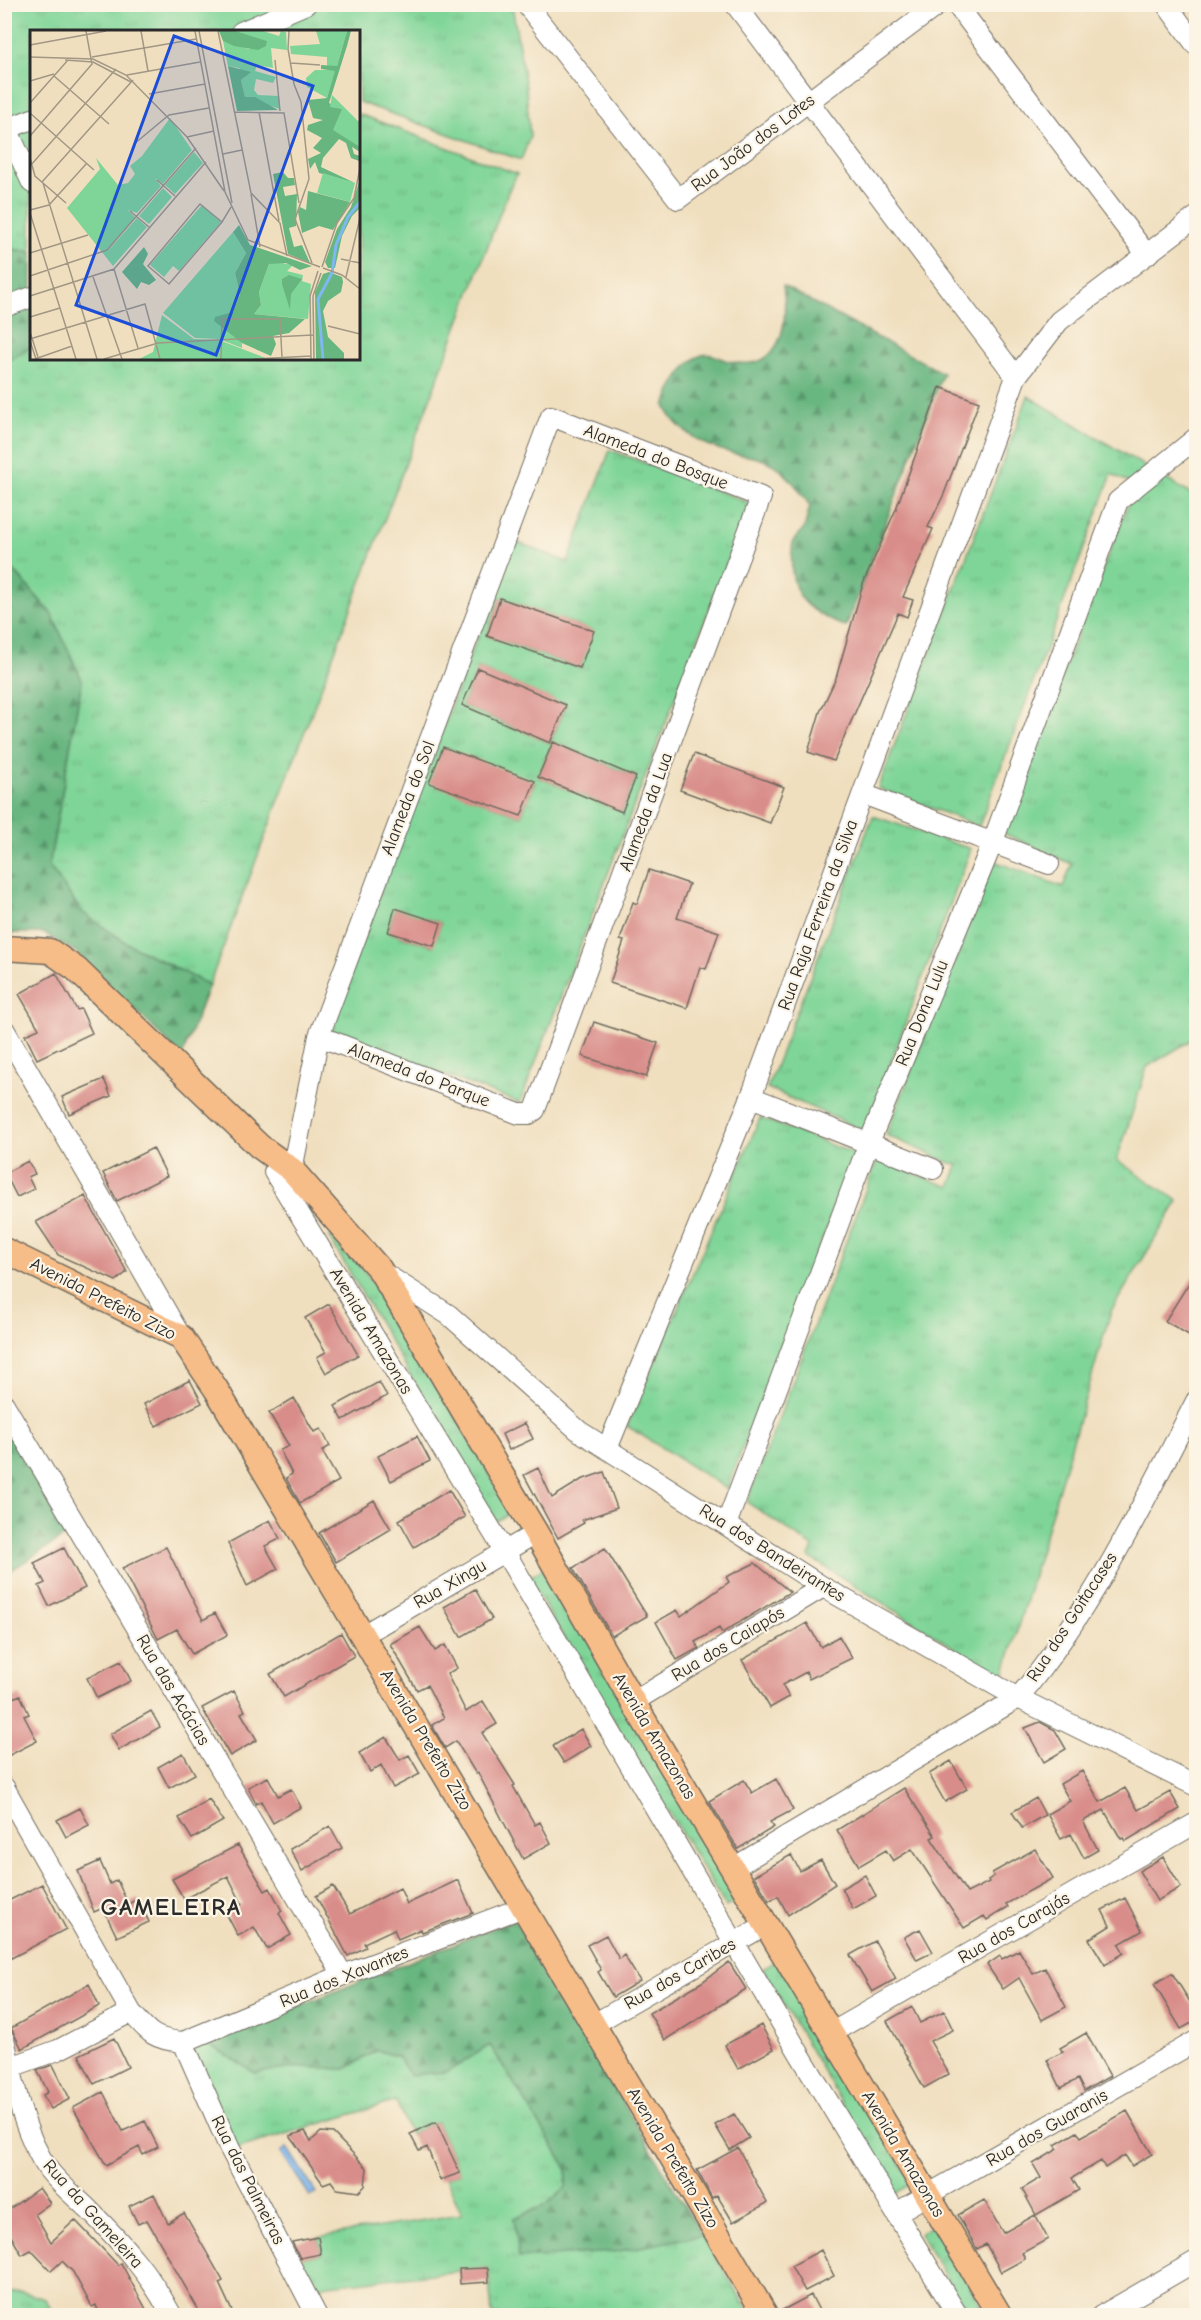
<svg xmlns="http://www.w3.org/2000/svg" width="1201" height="2320" font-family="'Comic Neue',sans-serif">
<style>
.grass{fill:url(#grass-tufts);stroke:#558062;stroke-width:1.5;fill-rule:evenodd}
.forest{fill:url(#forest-firs);stroke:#497056;stroke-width:1.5}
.water{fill:#7fb8f0;stroke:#55728e;stroke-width:1.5}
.building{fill:#d98d8a}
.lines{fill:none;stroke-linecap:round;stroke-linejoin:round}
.minor-casing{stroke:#706a5f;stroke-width:22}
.major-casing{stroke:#706a5f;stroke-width:27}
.minor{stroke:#fff;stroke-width:20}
.major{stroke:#f7bd88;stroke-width:24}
.labels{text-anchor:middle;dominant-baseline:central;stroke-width:4.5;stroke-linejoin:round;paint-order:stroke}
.street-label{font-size:18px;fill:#2b2b2b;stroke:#fcf5e5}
.district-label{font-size:24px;font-weight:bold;letter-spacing:1.5px;fill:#2b2b2b;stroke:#fcf5e5}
.inset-river{fill:none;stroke:#7fb8f0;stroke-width:3}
.inset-road{fill:none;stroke:#a19784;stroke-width:1.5}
.view{fill:#1d4ed8;fill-opacity:0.15;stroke:#1d4ed8;stroke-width:3}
.inset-edge{fill:none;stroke:#2b2b2b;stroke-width:3}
</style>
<defs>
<pattern id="grass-tufts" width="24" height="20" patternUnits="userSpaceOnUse" patternTransform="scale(1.5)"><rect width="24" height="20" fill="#7fd598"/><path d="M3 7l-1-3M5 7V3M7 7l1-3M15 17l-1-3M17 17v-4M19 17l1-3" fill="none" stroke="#6eb783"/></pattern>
<pattern id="forest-firs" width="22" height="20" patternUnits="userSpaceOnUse" patternTransform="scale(1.5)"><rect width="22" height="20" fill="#67b680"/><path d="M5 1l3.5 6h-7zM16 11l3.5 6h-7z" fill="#559469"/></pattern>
</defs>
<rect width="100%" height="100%" fill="#fcf5e5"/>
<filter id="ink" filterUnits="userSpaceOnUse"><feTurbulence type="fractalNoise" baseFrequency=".0167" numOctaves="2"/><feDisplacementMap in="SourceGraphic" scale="12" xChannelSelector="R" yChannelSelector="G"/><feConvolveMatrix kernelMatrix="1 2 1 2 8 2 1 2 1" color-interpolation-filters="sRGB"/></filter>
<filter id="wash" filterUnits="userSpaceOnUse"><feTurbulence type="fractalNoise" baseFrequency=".008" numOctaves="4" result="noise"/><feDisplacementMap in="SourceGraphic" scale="24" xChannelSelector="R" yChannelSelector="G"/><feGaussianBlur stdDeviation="1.35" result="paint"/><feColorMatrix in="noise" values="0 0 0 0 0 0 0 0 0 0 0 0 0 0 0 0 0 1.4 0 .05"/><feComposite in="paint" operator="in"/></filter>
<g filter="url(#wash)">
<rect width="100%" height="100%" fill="#f0dfbf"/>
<path class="grass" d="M4 5H512L526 88 530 137 521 160 359 102 358 32H32L31 117 5 123Z
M359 114 517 174 508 192 209 985 125 942 82 912 49 866 82 680 51 613 5 560 4 363 31 347 32 358H358Z
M31 127V252L5 248 4 133Z
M1028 396 1196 497V1037L1147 1067 1117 1160 1178 1201 1111 1311 1003 1678 809 1557 813 1547 747 1502 877 1160 950 1187 958 1166 886 1135 994 861 1063 887 1072 864 1001 832 1135 486 1112 474 979 826 878 788Z
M610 450 750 503 520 1103 327 1031 514 541 568 562ZM500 598 593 631 580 668 487 636ZM478 668 566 706 550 743 462 705ZM553 742 636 777 622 812 538 777ZM430 782H535L521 816ZM395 909 441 923 433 946 388 932Z
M873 816 971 849 865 1131 767 1088Z
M760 1118 855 1154 727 1489 627 1426Z
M329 1237H337L385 1297 512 1512 496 1521Z
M546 1567 742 1897 726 1907 528 1578Z
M776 1960 912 2183 895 2194 763 1969Z
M206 2043 255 2073 302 2067 346 2069 377 2050 447 2072 490 2045 567 2168 566 2187 546 2205 514 2218 614 2252 702 2235 751 2315H492L488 2268 310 2287 293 2259 321 2254 318 2237 462 2214 446 2178 460 2173 436 2122 410 2134 396 2101 235 2149 193 2050Z
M934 2224 987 2315H968L920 2234Z
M22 2292 45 2299 55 2315H5V2293Z"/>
<path class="forest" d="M4 248 32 252 31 347 5 363Z
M783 286 943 373 846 627C801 609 786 591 793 541L804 529 810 506C800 491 785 469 768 462 759 457 746 456 736 454 708 448 677 433 665 406 670 390 685 360 702 355 713 352 719 359 728 361 781 375 789 325 783 286Z
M4 560 51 613 82 680 49 866 82 912 125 942 209 985 182 1056 75 951 44 933H5Z
M4 1426 67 1535 5 1574H4Z
M514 1920 702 2235 614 2252 519 2258 514 2218 546 2205 566 2187 567 2168 490 2045 447 2072 410 2075 398 2057 377 2050 346 2069 302 2067 255 2073 206 2043Z"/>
<path class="water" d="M287 2148 316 2193 310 2196 281 2152Z"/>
<g id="blocks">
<path class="building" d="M940 387 979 402 944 494 928 527 933 529 903 597 913 600 907 617 898 613 834 761 808 752 820 712 836 678 863 584 896 509Z
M500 598 594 631 580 668 487 636Z
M478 668 566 705 550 743 462 705Z
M553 742 636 777 622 812 538 777Z
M443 747 535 781 521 816 429 783Z
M694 754 784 787 770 823 680 790Z
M649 870 689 884 677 918 719 932 706 969 700 967 687 1008 610 983 624 941 620 940 633 902 637 904Z
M395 908 441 923 434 946 388 932Z
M56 973 77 1010 81 1009 92 1033 37 1059 25 1035 39 1029 19 994Z
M594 1022 658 1043 646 1077 582 1056Z
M104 1079 111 1096 69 1114 62 1097Z
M153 1148 167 1176 117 1201 103 1173Z
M28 1161 35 1174 28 1177 34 1189 17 1197 5 1173Z
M85 1196 127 1272 116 1281 58 1255 36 1222Z
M1197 1270V1340L1165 1321Z
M329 1304 358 1355 326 1373 317 1357 326 1352 305 1318Z
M190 1380 202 1403 156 1426 144 1404Z
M379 1382 387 1396 343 1420 335 1406Z
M294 1398 314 1432 321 1429 330 1446 322 1451 339 1481 300 1503 286 1478 292 1474 280 1450 289 1446 269 1413Z
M525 1423 533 1439 509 1450 502 1434Z
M417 1436 430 1461 391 1481 378 1456Z
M538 1468 552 1498 581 1480 604 1472 617 1508 582 1520 584 1523 558 1538 524 1475Z
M449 1490 465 1517 414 1547 399 1520Z
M374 1500 391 1529 336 1562 319 1533Z
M270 1520 280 1539 265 1546 278 1569 247 1586 228 1543Z
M166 1547 203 1620 215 1613 227 1635 192 1654 177 1629 158 1639 122 1568Z
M64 1548 85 1588 49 1606 39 1586 45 1583 34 1563Z
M605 1548 647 1616 612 1636 573 1568Z
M755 1563 790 1592 722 1633 719 1628 695 1642 699 1648 677 1660 656 1622 677 1610 681 1616 729 1582 726 1577Z
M475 1589 492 1619 461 1637 444 1607Z
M807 1623 821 1647 839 1636 852 1658 809 1679 806 1672 782 1685 789 1697 770 1708 742 1660Z
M420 1627 435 1651 445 1645 457 1668 447 1674 466 1712 483 1701 497 1724 482 1733 515 1785 513 1786 535 1825 540 1822 551 1843 523 1859 478 1773 476 1774 456 1741 445 1748 432 1725 444 1718 427 1685 417 1690 390 1644Z
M341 1633 354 1656 284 1697 270 1674Z
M121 1661 131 1681 97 1698 87 1678Z
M234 1691 245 1711 241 1713 257 1740 230 1756 202 1708Z
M20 1695 29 1714 24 1716 37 1741 4 1758V1702Z
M151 1711 160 1727 119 1750 110 1734Z
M1040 1722 1055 1730 1066 1749 1044 1762 1025 1728Z
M581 1729 591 1746 564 1763 553 1746Z
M386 1737 400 1760 409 1755 420 1774 393 1788 381 1765 370 1772 359 1753Z
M183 1753 195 1774 169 1788 158 1767Z
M951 1761 967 1789 945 1802 929 1774Z
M1082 1771 1100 1802 1125 1788 1138 1810 1170 1792 1180 1809 1126 1841 1124 1838 1121 1839 1104 1810 1083 1821 1098 1850 1084 1858 1071 1834 1061 1839 1047 1814 1070 1801 1060 1784Z
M268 1777 278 1796 291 1789 301 1807 273 1823 261 1801 256 1804 248 1787Z
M776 1779 793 1810 770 1822 774 1827 738 1849 709 1801 744 1780 752 1793Z
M904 1788 935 1836 931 1838 967 1893 989 1882 988 1880 994 1876 992 1873 1035 1849 1053 1878 1006 1904 1008 1907 987 1920 984 1916 964 1928 912 1849 893 1861 886 1850 859 1866 837 1830Z
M1036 1798 1045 1815 1022 1828 1012 1812Z
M209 1799 223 1821 192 1839 179 1818Z
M80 1808 89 1825 66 1837 57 1820Z
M330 1826 342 1848 302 1871 290 1849Z
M238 1845 265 1891 270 1888 282 1911 279 1913 291 1935 267 1949 254 1927 238 1936 226 1913 242 1904 228 1876 184 1899 172 1879Z
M791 1855 800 1871 821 1860 835 1884 788 1915 778 1896 769 1901 754 1876Z
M1163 1857 1181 1887 1157 1901 1139 1871Z
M100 1861 110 1884 117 1880 128 1904 138 1899 149 1922 117 1937 103 1908 94 1912 78 1871Z
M865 1875 876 1896 853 1909 842 1888Z
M458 1880 473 1913 422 1932 421 1929 398 1939 394 1929 364 1943 366 1947 348 1956 316 1896 333 1886 350 1914 400 1888 407 1904Z
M42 1884 66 1929 4 1962V1903Z
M1125 1898 1142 1931 1119 1944 1124 1953 1105 1965 1089 1939 1110 1926 1102 1910Z
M920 1929 933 1952 917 1960 904 1937Z
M606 1935 619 1959 624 1955 640 1981 613 1997 598 1972 601 1970 587 1945Z
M875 1941 896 1979 872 1992 850 1955Z
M1019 1950 1033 1974 1045 1968 1066 2007 1042 2020 1019 1978 1003 1989 987 1965 1000 1956 1002 1959Z
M729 1962 746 1989 665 2040 649 2013 702 1982Z
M1172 1973 1197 2013V2020L1181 2029 1154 1984Z
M89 1984 99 2006 22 2049 11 2028Z
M912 2007 920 2023 944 2011 953 2030 930 2041 949 2074 924 2088 887 2021Z
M761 2025 774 2049 738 2069 725 2045Z
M1086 2033 1110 2076 1084 2091 1078 2079 1061 2088 1047 2060 1063 2052 1060 2048Z
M114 2038 128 2067 94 2084 79 2055Z
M53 2065 70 2099 51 2109 43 2095 48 2092 37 2070Z
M103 2092 123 2131 145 2121 158 2147 143 2155 139 2147 106 2165 73 2108Z
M1127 2111 1152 2154 1132 2166 1125 2155 1105 2168 1101 2161 1072 2178 1079 2190 1036 2215 1022 2189 1041 2178 1033 2164 1058 2149 1055 2145 1077 2132 1081 2137Z
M734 2114 749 2138 730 2150 715 2125Z
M436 2122 460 2173 440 2180 427 2147 419 2151 410 2134Z
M305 2131 311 2141 321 2132 333 2133 367 2168 365 2186 359 2192 337 2189 331 2181 323 2184 290 2136Z
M738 2148 767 2203 733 2222 717 2195 712 2198 697 2170Z
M39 2188 50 2203 35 2214 51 2242 75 2220 118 2265 121 2263 147 2311 136 2316H100L96 2305 92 2307 73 2272 62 2261 51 2271 31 2250 22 2255 4 2224V2213Z
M154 2194 168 2223 184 2213 223 2281 219 2283 232 2311 222 2316H202L147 2220 138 2224 129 2206Z
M984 2200 1003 2233 1035 2215 1048 2239 1022 2253 1025 2259 1001 2272 986 2244 977 2249 958 2215Z
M318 2237 321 2254 300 2258 292 2242Z
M821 2250 834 2276 805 2291 791 2266Z
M488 2268 489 2282 460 2284 459 2269Z
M811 2295 822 2316H780L779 2312Z"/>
</g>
</g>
<g filter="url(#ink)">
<use href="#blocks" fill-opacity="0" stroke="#706a5f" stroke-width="1.5"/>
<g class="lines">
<defs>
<path id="minor" d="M526 4 678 199 939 4
M735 4 1016 377
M956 4 1147 255
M1166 4 1196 45
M241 32 306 4
M4 122 32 183
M4 130 32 119
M4 307 32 297
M863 794 1049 864
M4 1029 181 1337
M751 1097 933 1169
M274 1172 505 1552 799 2053 958 2316
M280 1182 292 1170 319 1036 551 416 761 497 535 1110 529 1114H519L319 1036
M382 1272 449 1315 579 1431 823 1587 1018 1698 1196 1786
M4 1404 343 1975
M607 1449 751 1097 1016 377 1059 321 1196 217
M726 1525 868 1145 992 844 1118 501 1196 438
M363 1635 536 1533
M633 1702 823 1587
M4 1787 131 2012C149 2033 154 2040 183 2042L343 1975 524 1907
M733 1868 1018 1698C1092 1610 1144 1502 1196 1401
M594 2024 767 1924
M831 2033 1196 1823
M4 2039C14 2082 22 2132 48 2169 59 2184 77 2198 90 2211 123 2244 150 2274 172 2316
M183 2042 229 2147 317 2316
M11 2067 58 2050 131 2012
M896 2213 1196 2041
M1101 2316 1196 2261"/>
<path id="major" d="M4 948 50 951 76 969 259 1146 292 1170 380 1270 536 1533 633 1702 1000 2316
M4 1250 181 1337 216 1389 766 2316"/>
</defs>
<use href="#minor" class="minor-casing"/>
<use href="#major" class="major-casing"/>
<use href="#minor" class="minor"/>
<use href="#major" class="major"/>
</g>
</g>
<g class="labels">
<g class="street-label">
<text transform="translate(753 143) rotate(-37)">Rua João dos Lotes</text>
<text transform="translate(656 457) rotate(21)">Alameda do Bosque</text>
<text transform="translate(408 798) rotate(-69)">Alameda do Sol</text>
<text transform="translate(646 812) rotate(-70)">Alameda da Lua</text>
<text transform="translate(818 915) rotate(-70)">Rua Raja Ferreira da Silva</text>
<text transform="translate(922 1013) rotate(-68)">Rua Dona Lulu</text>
<text transform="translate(419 1075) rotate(21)">Alameda do Parque</text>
<text transform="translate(103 1299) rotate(27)">Avenida Prefeito Zizo</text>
<text transform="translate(371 1331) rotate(59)">Avenida Amazonas</text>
<text transform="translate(772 1553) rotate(32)">Rua dos Bandeirantes</text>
<text transform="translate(450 1584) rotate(-30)">Rua Xingu</text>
<text transform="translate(1072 1617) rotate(-57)">Rua dos Goitacases</text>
<text transform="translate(728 1644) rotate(-31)">Rua dos Caiapós</text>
<text transform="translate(173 1690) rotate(59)">Rua das Acácias</text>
<text transform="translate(654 1736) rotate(59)">Avenida Amazonas</text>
<text transform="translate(426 1740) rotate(59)">Avenida Prefeito Zizo</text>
<text transform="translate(1014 1928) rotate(-30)">Rua dos Carajás</text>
<text transform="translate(680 1974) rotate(-30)">Rua dos Caribes</text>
<text transform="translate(344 1977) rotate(-22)">Rua dos Xavantes</text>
<text transform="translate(1047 2128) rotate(-30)">Rua dos Guaranis</text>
<text transform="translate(903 2154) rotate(59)">Avenida Amazonas</text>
<text transform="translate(673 2158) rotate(59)">Avenida Prefeito Zizo</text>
<text transform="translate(248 2180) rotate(63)">Rua das Palmeiras</text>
<text transform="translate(93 2214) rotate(48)">Rua da Gameleira</text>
</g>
<g class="district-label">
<text x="171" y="1907">GAMELEIRA</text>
</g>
</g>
<g transform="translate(30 30)">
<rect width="330" height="330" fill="#f0dfbf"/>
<path d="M206 1H233L249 6 251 1 256 2 257 20 241 18 243 38 227 35 225 41 246 47 243 53 226 49 224 60 228 65 249 66 250 79 215 68 211 50 215 47 209 38 198 36 193 11 219 19 236 11ZM286 1H317L307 36H297V27L261 24 260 16 290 14ZM285 40H306L297 68 277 57 276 48ZM140 88 162 120 133 154 125 148 131 156 107 183 98 180 105 187 76 223 107 188 117 197 83 236 37 178 70 139 66 128 88 155 98 153 105 144 100 136 112 126ZM164 122 173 133 145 164 135 155ZM133 158 142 167 119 194 109 186ZM172 175 191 192 149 241 143 236 134 247 120 235ZM203 202 216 223 205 243 210 264 203 282 185 291 195 296 212 313V318L189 309 165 308 133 283ZM246 232 263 235 257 241 273 245 272 251 281 254 278 289 224 284 231 275 229 262 239 234ZM132 285 164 309 189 310 238 329H109L123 322Z" fill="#7fd598"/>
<path d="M189 1H206L237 11 236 16 228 20 204 16 193 11ZM317 1H321L317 16 299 73 312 79 330 117V122L322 117 324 124 330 126 329 131 321 128 316 113 309 109 293 128 291 137 325 153 289 143 285 132 280 139 278 129 291 123 283 118 292 108 277 100 278 95 293 90 283 88 278 70 297 68 305 41 291 39V35L307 36ZM198 36 221 42 211 50 215 67H225L248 80 207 81ZM253 142 258 148H264L265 155 253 157 255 166 267 164 266 196 259 198 264 217 272 215 280 233 258 224 243 144ZM330 149V178L322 186 312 206 305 238H298L295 232 307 199 321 177ZM278 161 320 172 303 200 289 196 272 203 268 182 270 177 276 180ZM209 195 220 215 282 236 270 240 256 233 239 234 229 262 231 275 224 284 275 289 259 303 243 306 246 314 241 326 212 313 184 291 185 287 203 282 210 264 205 243 216 223 203 202ZM114 217 118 224 113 234 126 250 119 255 111 252 107 259 92 242ZM299 242 312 247 313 252 311 262 298 271 293 281 298 307 314 323V329H286L285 262 293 244ZM259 245 272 249 261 264 260 280 252 254V249Z" fill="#67b680"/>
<path d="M302 65 330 93V117L303 100 312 79 300 77Z" fill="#7fd598"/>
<path d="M293 143 325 153 320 172 287 163Z" fill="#7fd598"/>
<path class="inset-river" d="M293 329 288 269 302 243 306 215 318 187 330 172"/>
<path class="inset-road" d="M111 1 118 41M165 1 195 162 218 210 290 237M169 1 202 173M188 1 221 163 250 193 257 226M259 1 258 19 264 54 271 72 279 149 265 189 282 233M0 15 76 1M0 27 63 29 96 45 157 107 194 161M62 27 166 9M35 30 63 32 101 52M245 30 250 81M261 33 290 35M97 45 170 32M24 46 79 94M0 51 24 44M119 64 175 54M0 73 38 30M205 82 254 83 269 173M229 82 249 191M0 83 64 140M0 106 62 34 56 1M157 107 184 101M104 114 139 85 179 78M193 124 212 120M0 128 5 146 36 173M0 136 86 39M127 150 145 166M12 152 103 50M13 153 67 329M221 164 230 217M0 180 19 175 57 133M100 181 119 197M0 183 46 329M192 192 170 174 118 236 139 254 192 192 201 177M0 223 58 205M311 229 330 233M292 237 307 193 324 168 330 138M293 238 312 245 330 259M84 239 108 318M0 246 77 220 166 118M63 247 92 329M316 247 330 188M0 266 84 239 176 132M0 287 30 278M298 296 330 304M0 302 8 327M0 309 115 274 130 329M0 311 6 329M5 329 42 316M74 329 128 313 283 305M191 329 192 289H250L252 328M223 329 281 326M281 329 280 266 288 241M284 329 283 266 291 243"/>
<path class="view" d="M144 6 283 56 186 325 46 275Z"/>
<rect width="330" height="330" class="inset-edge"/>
</g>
<rect width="1201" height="2320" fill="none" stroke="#fcf5e5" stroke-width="24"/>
</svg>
